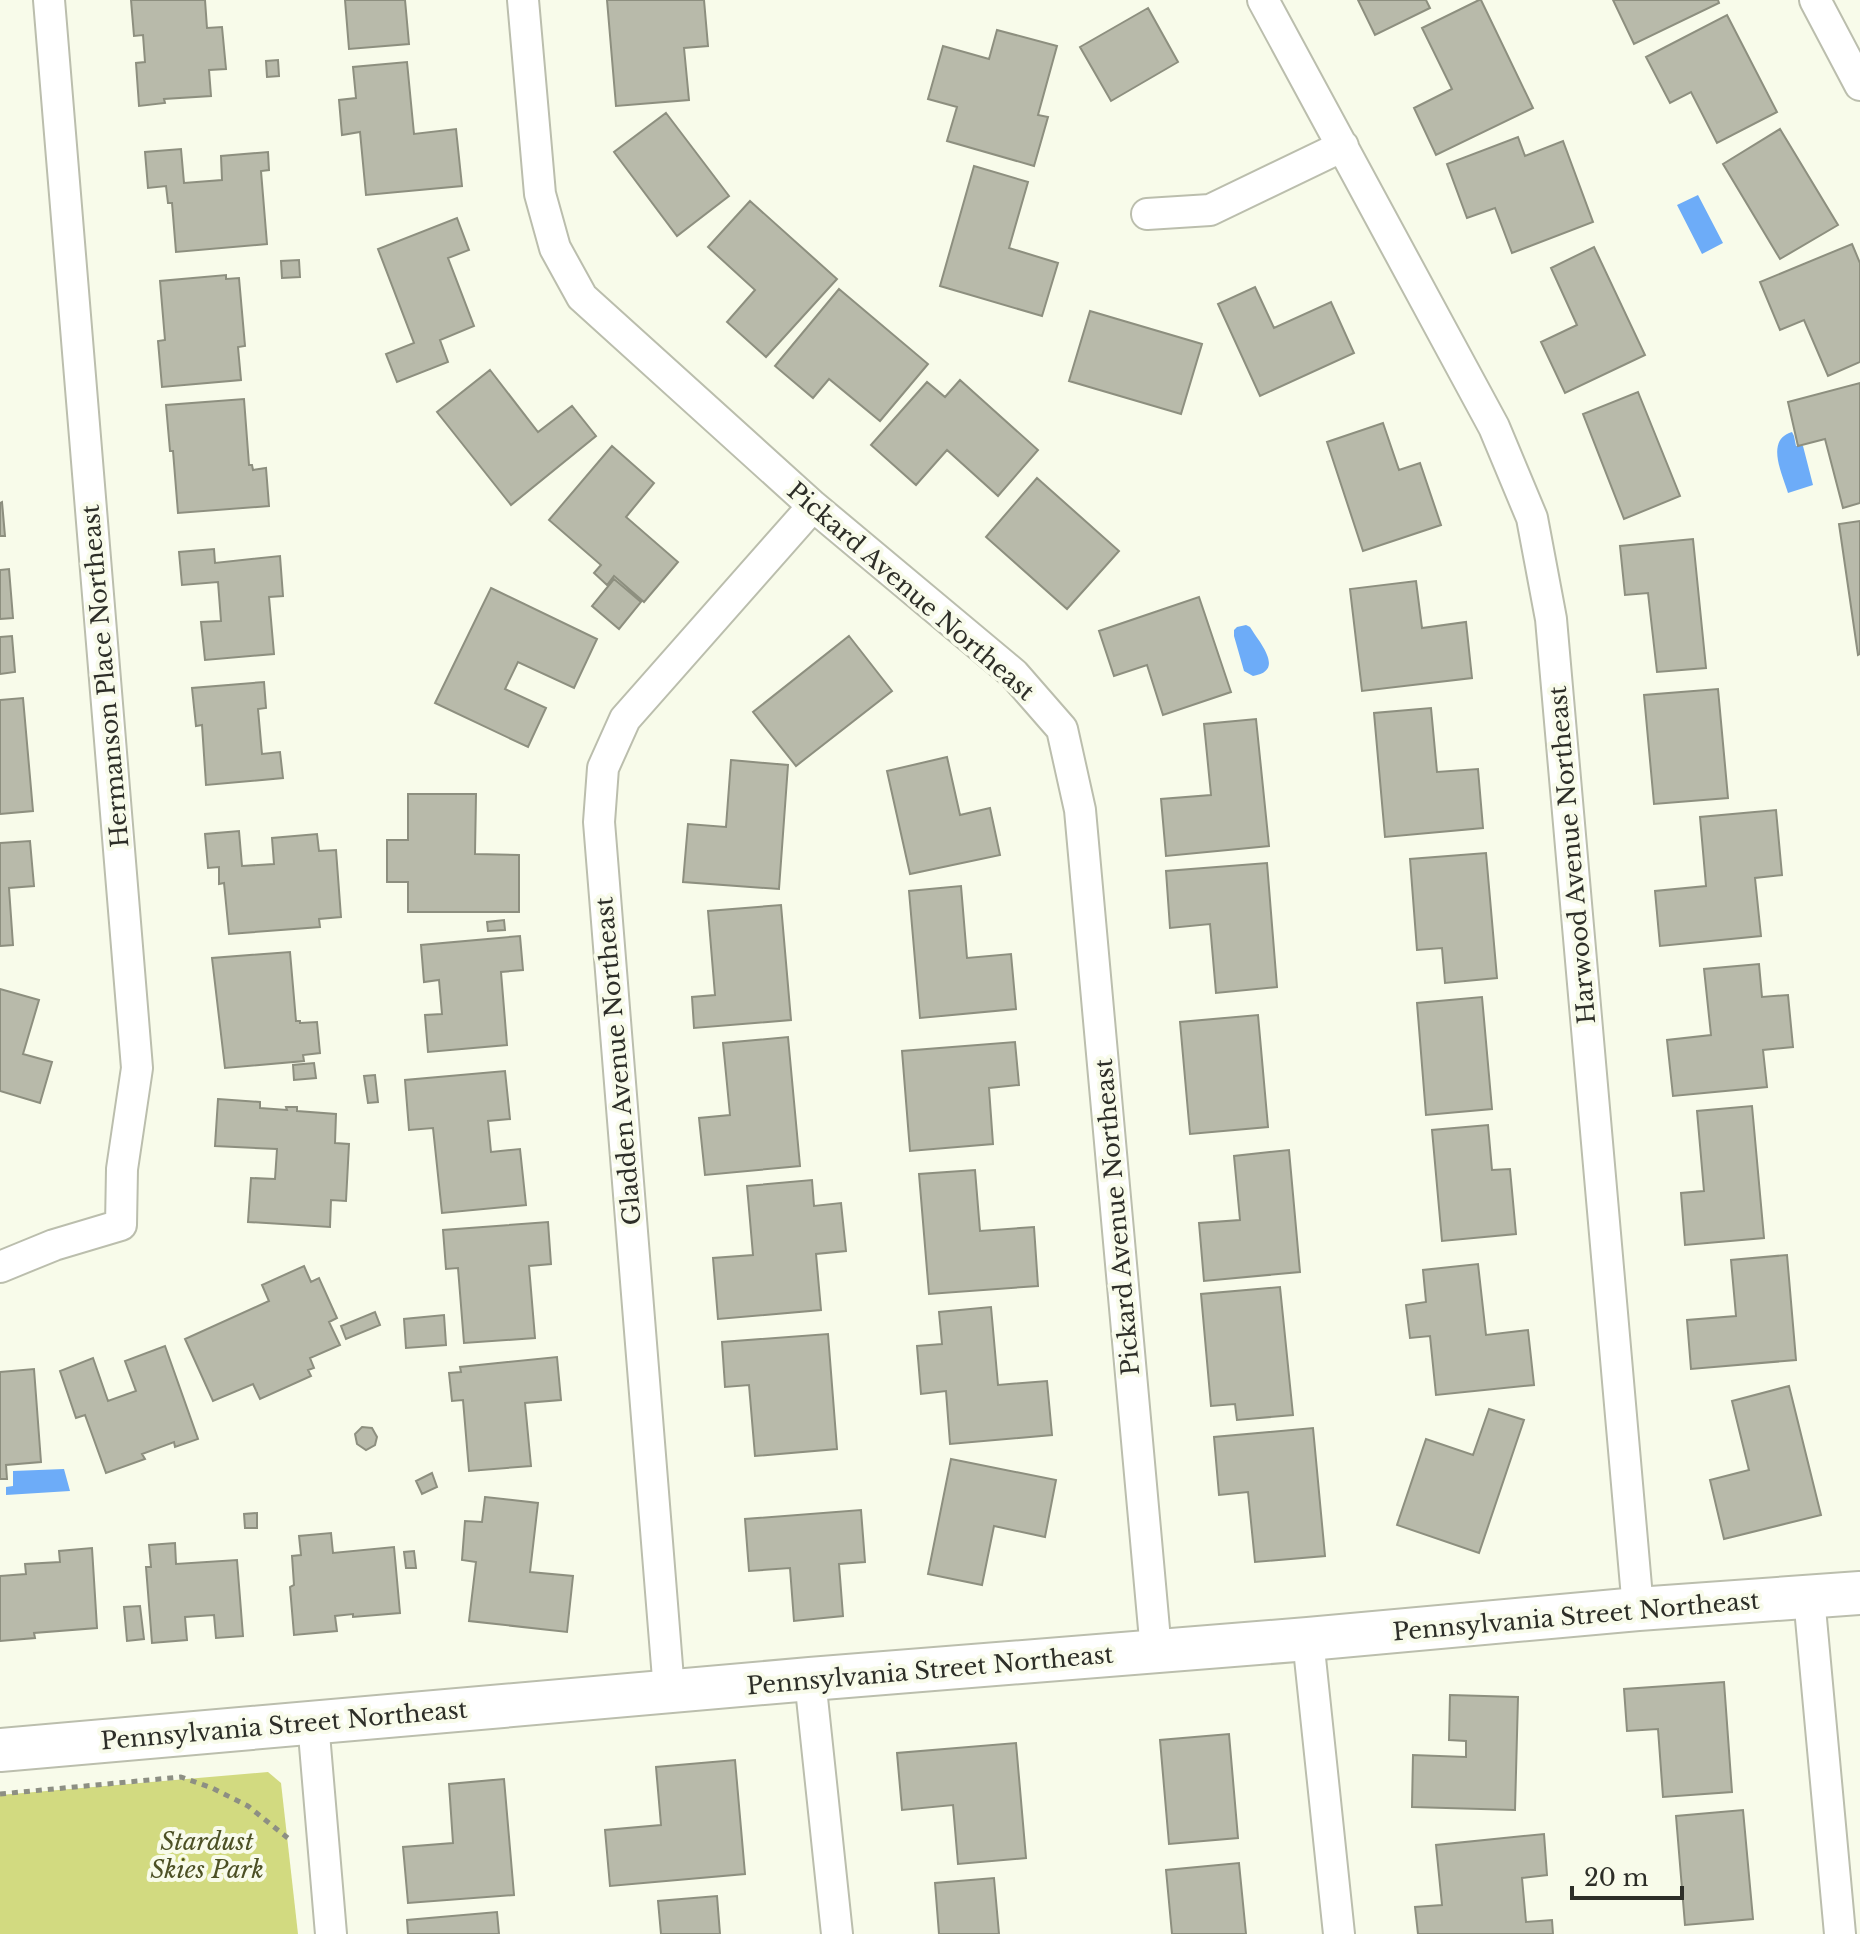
<svg xmlns="http://www.w3.org/2000/svg" width="1860" height="1934" font-family="'Libre Baskerville',serif">
<style>
.green{fill:#d2da80}
.water{fill:#6dacf8}
.building{fill:#b8baaa;stroke:#8d8f7f;stroke-width:2}
.lines{fill:none;stroke-linecap:round;stroke-linejoin:round}
.street-casing{stroke:#bbbead;stroke-width:34}
.secondary-casing{stroke:#bbbead;stroke-width:46}
.path{stroke:#8d8f83;stroke-width:5;stroke-dasharray:6 6;stroke-linecap:butt}
.street{stroke:#fff;stroke-width:30}
.secondary{stroke:#fff;stroke-width:42}
.labels{text-anchor:middle;dominant-baseline:central;stroke-width:8;stroke-linejoin:round;paint-order:stroke}
.street-label{font-size:24px;fill:#2d2e28;stroke:#f8fbea}
.park-label{font-size:24px;font-style:italic;fill:#4c5025;stroke:#f8fbea}
</style>
<rect width="100%" height="100%" fill="#f8fbea"/>
<path class="green" d="M268 1772 281 1783 298 1934H0V1795Z"/>
<path class="water" d="M1698 195 1723 243 1702 254 1677 205Z
M1792 432 1794 436 1796 446H1803L1813 485 1788 493C1782 473 1765 440 1792 432Z
M1246 625 1250 627C1259 642 1286 671 1253 676L1244 671 1234 636V630L1237 627Z
M64 1469 70 1491 6 1495V1487L13 1486V1471Z"/>
<path class="building" d="M131 0H205L207 28 222 27 226 69 209 70 211 96 164 99 165 103 139 106 136 63 145 62 143 35 134 36Z
M345 0H405L409 44 349 49Z
M607 0H704L708 46 684 48 689 100 616 106Z
M1358 0H1426L1430 8 1375 35Z
M1479 0H1481L1533 108 1436 155 1414 108 1452 89 1422 28Z
M1613 0H1718L1719 3 1634 44Z
M1148 8 1178 62 1111 101 1080 47Z
M1727 15 1777 112 1717 143 1691 92 1670 103 1646 57Z
M997 30 1057 46 1038 115 1048 117 1034 166 947 141 957 107 928 99 943 46 989 59Z
M278 60 279 76 267 77 266 61Z
M407 62 414 134 456 129 462 186 366 195 360 132 342 135 339 100 356 98 353 67Z
M666 113 729 196 677 236 614 152Z
M1780 129 1838 225 1780 259 1723 164Z
M1518 137 1525 156 1563 141 1593 222 1512 253 1495 208 1467 218 1447 164Z
M181 149 184 183 222 180 221 156 268 152 269 170 261 171 267 244 176 252 172 203H168L166 186 148 188 145 152Z
M974 166 1028 182 1009 248 1058 263 1042 316 940 286Z
M750 201 837 279 766 357 727 322 755 290 708 247Z
M457 218 469 250 448 258 474 326 440 340 448 362 397 382 386 354 414 343 378 249Z
M1852 244 1860 263V362L1828 376 1804 320 1780 330 1760 282Z
M1594 247 1645 355 1565 393 1541 342 1577 325 1551 268Z
M299 260 300 277 282 278 281 261Z
M226 275V279L239 278 245 346 238 347 241 380 162 387 158 341 165 340 160 281Z
M1255 287 1274 328 1331 302 1354 353 1260 396 1218 304Z
M839 289 928 364 880 421 829 379 813 398 775 366Z
M1090 311 1202 344 1181 414 1069 381Z
M490 370 538 432 572 406 596 436 511 505 437 412Z
M960 380 1038 450 998 496 947 450 916 485 871 445 927 382 945 397Z
M1860 383V503L1843 508 1825 439 1798 446 1788 402Z
M1638 392 1680 496 1624 519 1583 414Z
M244 399 249 465H252L253 470 266 468 269 506 178 513 173 451H170L166 405Z
M1383 423 1399 470 1420 463 1441 525 1363 551 1327 442Z
M612 446 654 483 626 517 678 562 644 602 614 576 607 585 594 573 601 565 549 520Z
M1037 478 1119 551 1067 609 986 537Z
M2 502 5 536H0V503Z
M1860 521V654L1858 655 1839 524Z
M1693 539 1706 668 1657 672 1648 593 1625 595 1620 546Z
M214 549 215 563 280 556 283 596 269 597 274 654 205 660 201 622 221 621 218 582 182 585 179 552Z
M9 569 13 618 0 619V570Z
M614 579 641 602 619 629 592 606Z
M1416 581 1422 628 1466 622 1472 678 1362 691 1350 589Z
M491 588 597 639 574 688 518 662 505 689 546 708 528 747 435 703Z
M1199 597 1231 692 1163 715 1147 665 1114 676 1099 631Z
M12 636 15 672 0 674V637Z
M849 636 892 691 796 766 753 712Z
M264 682 266 708 258 709 262 754 280 752 283 778 206 785 202 725 196 726 192 688Z
M1718 689 1728 798 1654 804 1644 695Z
M23 698 33 811 0 814V700Z
M1431 708 1437 772 1478 769 1483 828 1385 837 1374 713Z
M1256 719 1269 846 1166 856 1161 799 1211 795 1204 724Z
M947 757 960 815 990 808 1000 855 910 874 887 771Z
M731 760 788 765 779 889 683 882 688 824 726 827Z
M408 794H476L475 854 519 855V912H408V882H387V840H408Z
M1776 810 1782 875 1755 878 1761 936 1660 946 1655 891 1706 886 1700 817Z
M239 831 242 866 274 864 272 838 317 834 319 851 336 850 341 917 319 919 320 927 229 934 224 883 219 884V867L208 868 205 834Z
M30 841 34 886 9 888 13 945 0 946V843Z
M1486 853 1497 978 1445 983 1442 948 1417 950 1410 859Z
M1267 863 1277 987 1216 993 1210 924 1170 928 1166 871Z
M961 886 967 958 1011 954 1016 1009 920 1018 909 891Z
M781 905 791 1020 694 1028 692 997 715 995 708 911Z
M504 920 505 930 488 931 487 922Z
M520 936 523 970 501 972 507 1045 428 1052 425 1015 442 1014 439 980 424 982 421 945Z
M290 952 296 1021H300V1023L317 1022 320 1053 303 1055 304 1061 225 1068 212 958Z
M1759 964 1762 997 1788 995 1793 1047 1763 1050 1767 1087 1673 1096 1667 1040 1711 1035 1704 969Z
M0 989 39 1000 23 1054 52 1062 40 1103 0 1091Z
M1482 997 1492 1109 1426 1115 1417 1003Z
M1258 1015 1268 1127 1190 1134 1180 1022Z
M788 1037 800 1166 705 1175 699 1118 730 1115 723 1043Z
M1015 1042 1019 1085 989 1088 993 1144 910 1151 902 1051Z
M314 1063 316 1078 294 1080 293 1065Z
M505 1071 510 1119 488 1121 491 1152 520 1149 526 1205 442 1213 433 1128 409 1130 405 1080Z
M375 1075 378 1102 368 1103 364 1076Z
M218 1099 260 1102V1108L287 1110 286 1107H297V1111L336 1114 335 1143 349 1144 346 1201 331 1200 330 1227 248 1222 251 1178 275 1179 277 1149 215 1146Z
M1752 1106 1764 1238 1685 1245 1681 1193 1704 1191 1697 1111Z
M1488 1125 1492 1170 1510 1169 1516 1234 1442 1241 1432 1130Z
M1289 1150 1300 1272 1204 1281 1199 1223 1240 1220 1234 1156Z
M975 1170 980 1231 1034 1227 1038 1286 929 1294 919 1174Z
M812 1180 814 1206 841 1203 846 1251 816 1254 821 1310 718 1319 713 1258 753 1255 747 1186Z
M548 1222 551 1264 529 1266 535 1338 464 1343 458 1268 446 1269 443 1230Z
M1787 1255 1796 1360 1691 1369 1687 1320 1736 1316 1731 1260Z
M1478 1264 1486 1335 1528 1330 1534 1385 1436 1395 1430 1336 1410 1338 1406 1305 1426 1302 1423 1270Z
M304 1266 311 1282 319 1278 337 1318 329 1322 340 1345 310 1358 314 1368 308 1370 311 1376 260 1399 253 1384 213 1401 185 1339 269 1301 262 1285Z
M1280 1287 1293 1415 1237 1420 1235 1404 1211 1406 1201 1294Z
M991 1307 998 1385 1047 1381 1052 1435 950 1444 946 1391 921 1394 917 1346 942 1344 939 1312Z
M375 1312 380 1325 346 1339 341 1326Z
M444 1315 446 1345 406 1348 404 1319Z
M828 1334 837 1449 755 1456 749 1385 725 1387 722 1342Z
M165 1346 198 1439 175 1447 174 1442 142 1454 145 1459 106 1473 85 1415 76 1418 60 1371 93 1358 108 1401 136 1391 125 1361Z
M557 1357 561 1400 525 1403 531 1466 469 1471 463 1400 452 1401 449 1373 461 1372 460 1367Z
M34 1369 41 1462 6 1465 7 1479H0V1372Z
M1789 1386 1821 1515 1724 1539 1710 1480 1749 1470 1732 1401Z
M1489 1409 1524 1420 1479 1553 1397 1525 1426 1439 1473 1455Z
M362 1427 372 1428 377 1437 375 1445 366 1450 357 1444 355 1434Z
M1313 1428 1325 1556 1255 1562 1248 1492 1219 1495 1214 1437Z
M951 1459 1056 1480 1045 1537 994 1526 982 1585 928 1574Z
M432 1473 437 1487 422 1494 416 1481Z
M485 1497 538 1503 530 1572 573 1576 567 1632 469 1621 476 1562 462 1560 465 1521 482 1522Z
M861 1510 865 1562 839 1564 843 1616 794 1621 790 1568 749 1571 745 1519Z
M257 1513V1528H245L244 1514Z
M331 1533 333 1553 394 1547 400 1613 353 1617V1614L335 1616 337 1631 294 1635 290 1587 294 1585 292 1556 301 1555 299 1536Z
M175 1543 176 1564 237 1560 243 1636 216 1638 214 1615 185 1617 187 1640 152 1643 146 1567H151L149 1545Z
M92 1548 97 1628 34 1633 35 1638 0 1641V1576L26 1574 25 1564 60 1562 59 1551Z
M414 1551 416 1568H406L404 1552Z
M140 1606 144 1639 127 1641 124 1607Z
M1724 1682 1732 1792 1663 1797 1658 1729 1627 1731 1624 1689Z
M1450 1695 1518 1697 1515 1810 1412 1807 1413 1755 1466 1757V1741L1449 1740Z
M1229 1734 1238 1838 1169 1844 1160 1740Z
M1016 1743 1026 1858 958 1864 953 1805 902 1810 897 1753Z
M735 1760 745 1874 610 1886 605 1830 661 1825 656 1767Z
M504 1779 514 1895 408 1903 403 1847 453 1843 449 1784Z
M1743 1810 1753 1919 1685 1925 1676 1816Z
M1544 1834 1547 1875 1522 1878 1526 1922 1552 1920 1553 1934H1418L1415 1907 1442 1905 1436 1845Z
M1239 1863 1246 1934H1172L1166 1870Z
M994 1878 999 1934H939L935 1883Z
M717 1896 720 1934H661L658 1901Z
M497 1912 499 1934H408L407 1920Z"/>
<g class="lines">
<defs>
<path id="street" d="M523 0 540 194 555 248 582 297 813 506 1014 674 1062 729 1080 810 1156 1651
M1263 0 1494 427 1532 518 1551 619 1638 1609
M1815 0 1860 85
M1147 214 1210 210 1343 146
M0 1267 54 1245 121 1225 122 1169 137 1068 49 0
M1809 1597 1840 1934
M1308 1639 1339 1934
M810 1679 837 1934
M669 1691 599 822 603 768 625 719 813 506
M313 1722 331 1934"/>
<path id="secondary" d="M0 1750 810 1679 1308 1639 1638 1609 1860 1593"/>
</defs>
<use href="#street" class="street-casing"/>
<use href="#secondary" class="secondary-casing"/>
<path class="path" d="M0 1794 181 1777 212 1788 248 1806 289 1839"/>
<use href="#street" class="street"/>
<use href="#secondary" class="secondary"/>
</g>
<g class="labels">
<g class="street-label">
<text transform="translate(911 591) rotate(41)">Pickard Avenue Northeast</text>
<text transform="translate(105 676) rotate(-95)">Hermanson Place Northeast</text>
<text transform="translate(1572 855) rotate(-95)">Harwood Avenue Northeast</text>
<text transform="translate(618 1061) rotate(-95)">Gladden Avenue Northeast</text>
<text transform="translate(1117 1217) rotate(-95)">Pickard Avenue Northeast</text>
<text transform="translate(1576 1616) rotate(-5)">Pennsylvania Street Northeast</text>
<text transform="translate(930 1670) rotate(-5)">Pennsylvania Street Northeast</text>
<text transform="translate(284 1725) rotate(-5)">Pennsylvania Street Northeast</text>
</g>
<g class="park-label">
<text x="207" y="1841">Stardust<tspan x="207" dy="28">Skies Park</tspan></text>
</g>
</g>
<path d="M1572 1886v12h110v-12" fill="none" stroke="#2d2e28" stroke-width="4"/>
<text x="1584" y="1886" font-size="24" fill="#2d2e28" stroke="#f8fbea" stroke-width="6" paint-order="stroke">20 m</text>
</svg>
